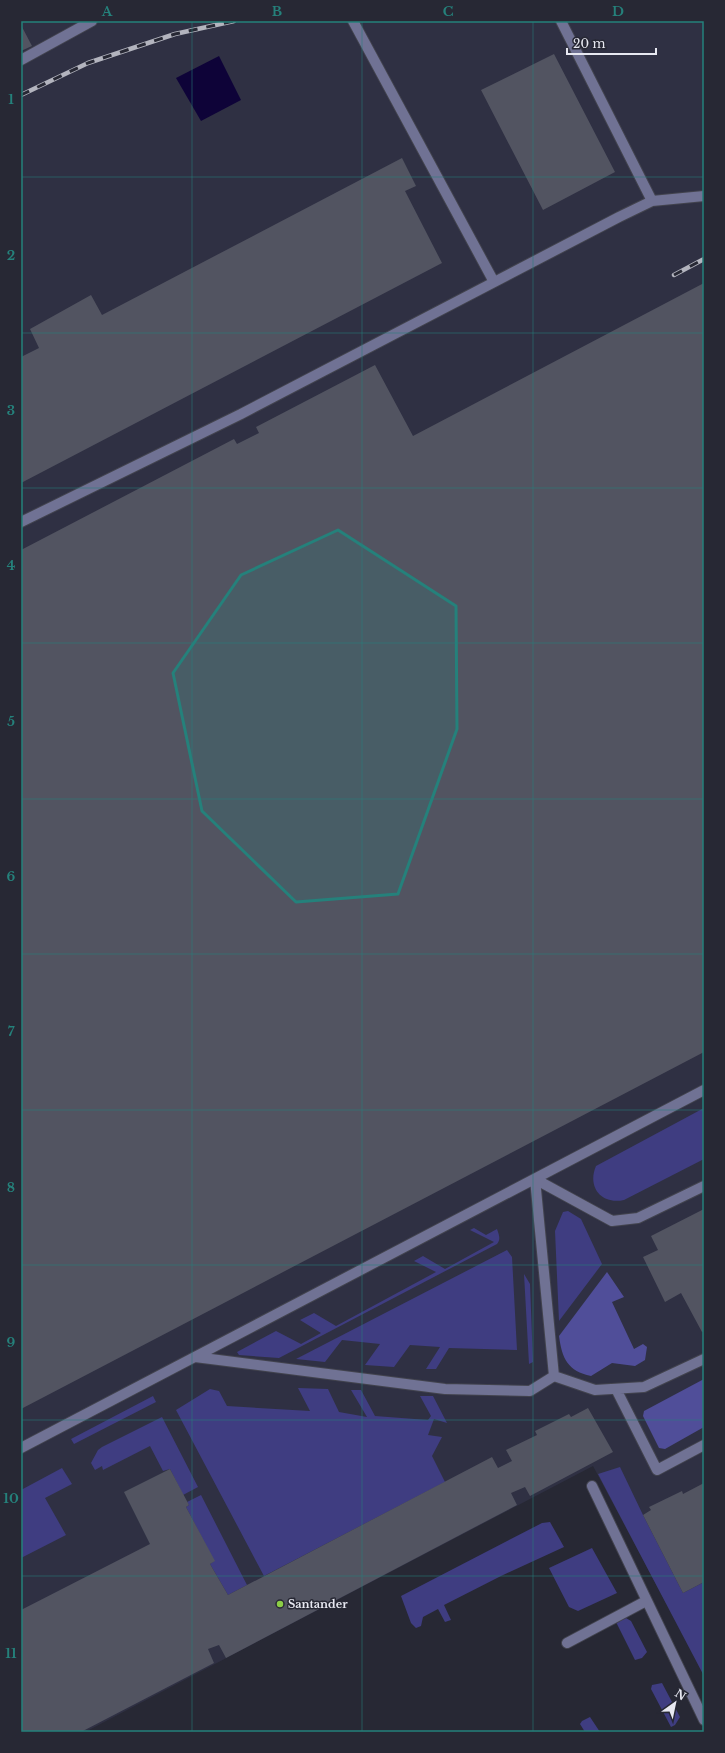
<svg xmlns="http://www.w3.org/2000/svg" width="725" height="1753" font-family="'Libre Baskerville',serif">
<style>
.built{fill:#2f3043}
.green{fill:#3f3d81}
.forest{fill:#504e99}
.water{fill:#0e0338}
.building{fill:#525461}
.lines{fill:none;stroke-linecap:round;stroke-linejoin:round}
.minor-casing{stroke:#42434e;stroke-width:12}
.minor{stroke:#707294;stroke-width:10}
.rail-casing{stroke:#b3b4be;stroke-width:4.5}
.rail{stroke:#272834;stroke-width:3;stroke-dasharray:9;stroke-linecap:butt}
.marked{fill:#25817b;fill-opacity:0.2;stroke:#25817b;stroke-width:3;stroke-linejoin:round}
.grid{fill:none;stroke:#25817b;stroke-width:1;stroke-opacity:0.55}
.poi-dot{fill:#8cce46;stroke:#272834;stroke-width:1.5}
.labels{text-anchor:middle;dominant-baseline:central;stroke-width:3;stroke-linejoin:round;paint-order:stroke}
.poi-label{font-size:11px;font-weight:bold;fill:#e7e8f1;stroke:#272834;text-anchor:start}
.neatline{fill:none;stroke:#25817b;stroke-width:1.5}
.grid-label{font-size:13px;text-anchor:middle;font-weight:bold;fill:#25817b}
</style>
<rect width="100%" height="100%" fill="#272834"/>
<path class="built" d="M21 21H704V1582L666 1603 593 1466 85 1732H21Z"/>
<path class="green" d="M704 1108V1159L624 1200C601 1205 587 1187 596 1166Z
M568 1211 581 1219 602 1264 559 1321 555 1231 563 1212Z
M474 1228 486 1235 497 1229C499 1235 501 1239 497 1244L279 1358 239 1355 237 1352 276 1331 301 1344 321 1333 300 1320 314 1313 336 1326 436 1272 414 1261 423 1256 445 1269 494 1242 470 1230Z
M507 1250 512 1257 517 1350 449 1348 436 1369H426L440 1347 410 1345 394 1367 365 1365 380 1344 342 1340 325 1362 296 1359Z
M524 1274 530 1284 533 1362 529 1364Z
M298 1388 328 1389 339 1412 367 1417 351 1390H361L375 1416 428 1420 431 1416 420 1396H433L447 1423 434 1419 428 1435 442 1437 432 1456 445 1482 264 1576 176 1410 210 1389 219 1391 227 1406 310 1411Z
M153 1396 156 1402 74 1444 71 1439Z
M162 1417 198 1487 183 1495 170 1469 163 1471 150 1446 103 1470 102 1466 95 1470 91 1463 98 1450 102 1447Z
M620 1467 643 1515 683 1593 704 1582V1676L598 1474Z
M62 1468 72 1484 45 1498 66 1535 21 1558V1490Z
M201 1495 247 1585 228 1595 210 1564 214 1561 186 1507 189 1505 187 1502Z
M550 1522 564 1547 501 1576 444 1605 451 1620 445 1622 438 1609 423 1617 421 1626 416 1628 411 1623 401 1596 542 1523Z
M592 1548 617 1593 578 1611 569 1607 549 1568Z
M626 1618 631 1621 647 1652 642 1658 635 1660 616 1622Z
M662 1683 680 1717 675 1725 671 1727 651 1689 652 1685Z
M590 1717 600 1732H585L580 1724 582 1721Z"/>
<path class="forest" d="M607 1272 624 1297 612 1302 634 1349 643 1344 647 1347 645 1360 635 1366 612 1363 591 1376C568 1371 562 1359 559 1336Z
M704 1379V1427L665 1449 659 1448 643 1416 644 1411Z"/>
<path class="water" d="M219 56 241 100 201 121 176 78Z"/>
<path class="building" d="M21 25 32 46 21 51Z
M554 54 615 172 543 210 481 90Z
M402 158 416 186 405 191 442 263 21 483V357L39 348 30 329 91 295 102 315Z
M704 283V1052L21 1409V550L234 439 237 444 259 433 256 427 375 365 413 436Z
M704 1209V1331L702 1332 681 1293 665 1302 643 1257 658 1250 651 1236Z
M588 1408 613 1452 530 1496 525 1487 511 1493 517 1505 226 1658 219 1645 208 1649 214 1663 81 1732H21V1610L150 1544 124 1492 170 1469 189 1505 186 1507 215 1561 210 1564 228 1595 492 1457 498 1468 512 1461 506 1450 537 1435 535 1431 569 1414 571 1417Z
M704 1483V1582L683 1593 643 1515 651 1510 649 1507 682 1491 683 1494Z"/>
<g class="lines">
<defs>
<path id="minor" d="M353 21 494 282
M21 60 92 21
M652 201 704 196
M21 522 241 414 619 217 652 201 561 21
M195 1357 445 1389 530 1391 554 1376 535 1179 612 1221 638 1218 704 1186
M554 1376 595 1390 644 1387 704 1359
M616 1389 657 1470 704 1445
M21 1448 704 1090
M592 1486 704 1720
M567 1643 646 1601"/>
</defs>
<use href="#minor" class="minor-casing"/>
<use href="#minor" class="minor"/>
<defs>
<path id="rail" d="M21 95 88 63 175 34 234 21
M674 275 704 259"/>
</defs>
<use href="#rail" class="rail-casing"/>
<use href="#rail" class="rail"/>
</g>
<path class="marked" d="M338 530 456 606 457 729 398 894 296 902 202 811 173 673 241 575Z"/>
<path class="grid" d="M192 21V1732M362 21V1732M533 21V1732M21 177H704M21 333H704M21 488H704M21 643H704M21 799H704M21 954H704M21 1110H704M21 1265H704M21 1420H704M21 1576H704"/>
<circle class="poi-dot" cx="280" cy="1604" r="4"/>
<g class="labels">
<g class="poi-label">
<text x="288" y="1604">Santander</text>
</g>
</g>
<rect width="725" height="1753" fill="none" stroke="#272834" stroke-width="44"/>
<g transform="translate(675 1703) rotate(33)" stroke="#272834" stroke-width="3" paint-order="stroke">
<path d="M0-3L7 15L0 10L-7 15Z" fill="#e7e8f1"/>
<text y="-6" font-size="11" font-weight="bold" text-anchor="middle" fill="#e7e8f1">N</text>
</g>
<path d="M567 48v6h89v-6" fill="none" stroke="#e7e8f1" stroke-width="2"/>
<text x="573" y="48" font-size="12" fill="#e7e8f1" stroke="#272834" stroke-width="3" paint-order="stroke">20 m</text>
<rect x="22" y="22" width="681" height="1709" class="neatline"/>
<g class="grid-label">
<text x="107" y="16">A</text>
<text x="277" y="16">B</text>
<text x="448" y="16">C</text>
<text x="618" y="16">D</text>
<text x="11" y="104">1</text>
<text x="11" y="260">2</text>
<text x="11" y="415">3</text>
<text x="11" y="570">4</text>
<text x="11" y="726">5</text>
<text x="11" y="881">6</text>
<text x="11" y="1036">7</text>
<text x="11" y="1192">8</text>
<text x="11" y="1347">9</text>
<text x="11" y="1503">10</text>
<text x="11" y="1658">11</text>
</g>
</svg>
